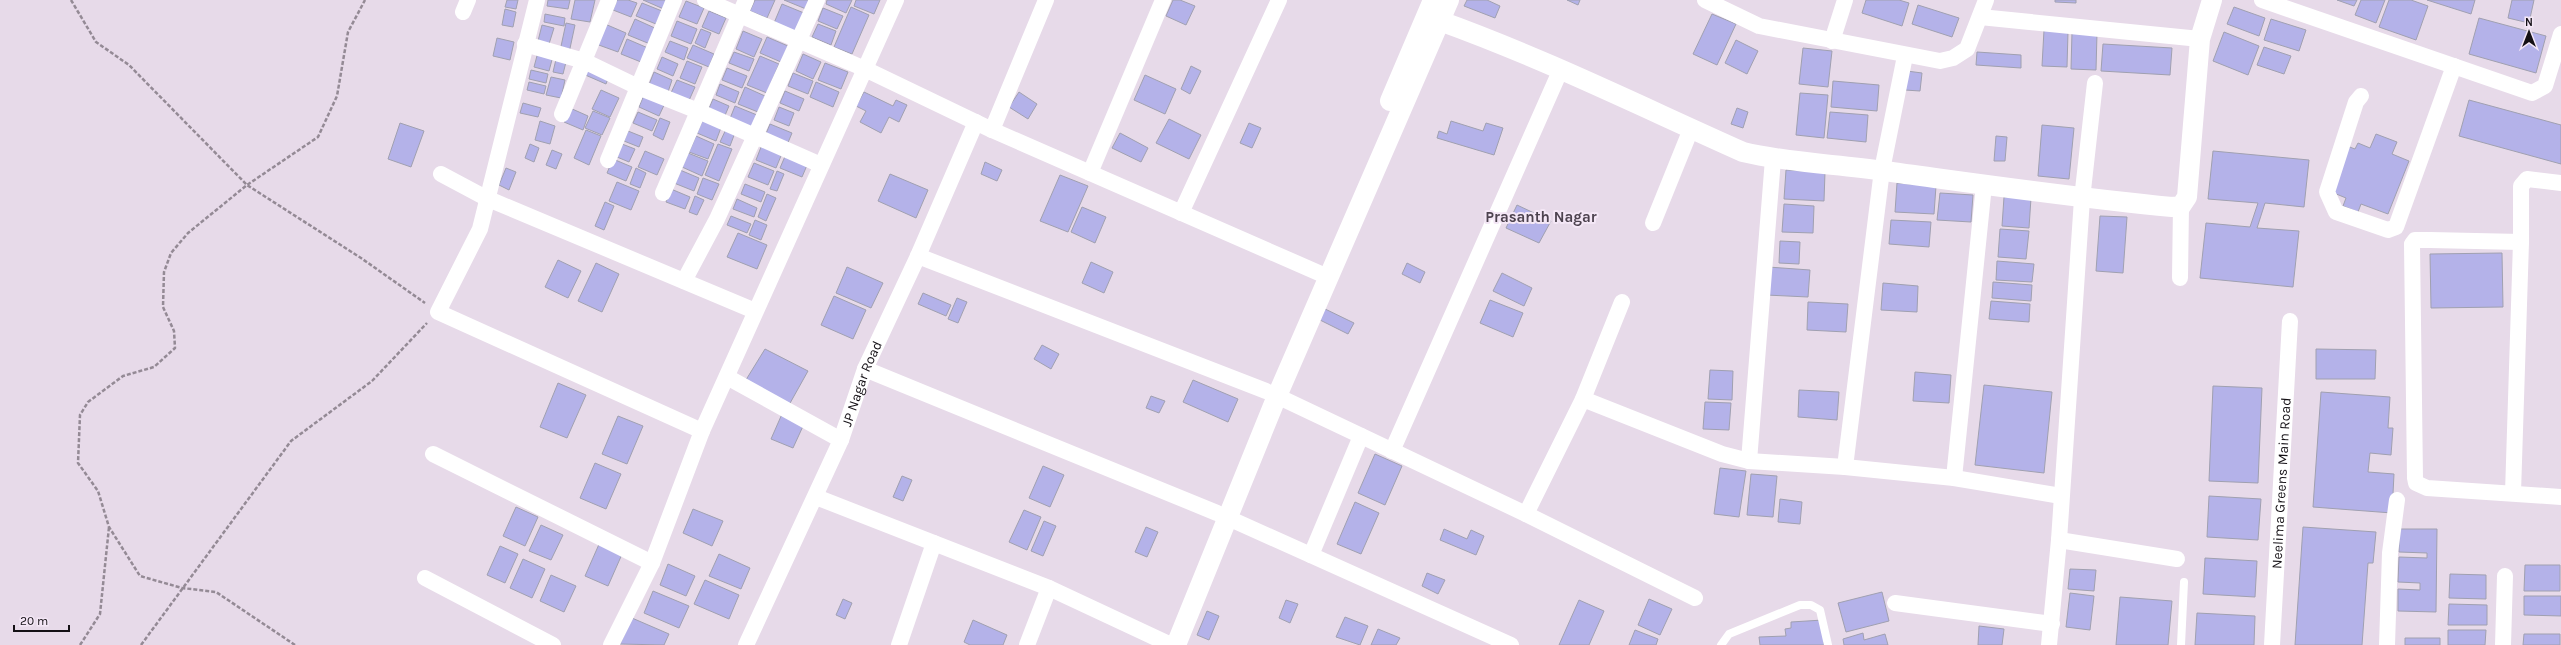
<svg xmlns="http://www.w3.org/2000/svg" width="2561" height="645" font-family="Karla,sans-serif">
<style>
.building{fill:#b4b2e9;stroke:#a0a0b0}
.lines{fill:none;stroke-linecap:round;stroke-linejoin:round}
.path{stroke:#948a95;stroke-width:2.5;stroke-dasharray:4 2;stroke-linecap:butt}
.service{stroke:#fff;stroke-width:8}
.minor{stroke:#fff;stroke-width:16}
.tertiary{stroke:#fff;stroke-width:20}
.labels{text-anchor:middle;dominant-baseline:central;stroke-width:4;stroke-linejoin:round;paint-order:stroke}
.street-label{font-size:14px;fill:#141015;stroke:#f4e7f6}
.neighbourhood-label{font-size:15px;font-weight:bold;fill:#4d434f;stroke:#f4e7f6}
</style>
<rect width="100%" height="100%" fill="#e7dae9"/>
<path class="building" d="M507 0H518L516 9 505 7Z
M548 0H570L568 9 547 6Z
M575 0H595L590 22 571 19Z
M617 0H628L637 3 631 17 613 10Z
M643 0H670L666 10Z
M755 0H775L767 18 750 11Z
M784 0H810L806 9Z
M827 0H852L846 13 826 4Z
M856 0H880L874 14 854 6Z
M1173 0H1180L1195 6 1186 25 1166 16Z
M1467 0H1487L1500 6 1495 18 1464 6Z
M1567 0H1580L1578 5Z
M1866 0H1899L1909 3 1902 26 1862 13Z
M2055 0H2076V3L2055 2Z
M2337 0H2357L2354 6Z
M2361 0H2385L2376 23 2355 15Z
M2389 0H2411L2428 6 2416 40 2379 27Z
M2427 0H2475L2471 14Z
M2512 0H2534L2529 23 2508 18Z
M686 1 704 8 697 24 679 17Z
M642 3 662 11 656 24 636 16Z
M782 4 804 13 796 32 774 23Z
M1918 5 1959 18 1952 37 1912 24Z
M851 7 869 15 852 54 834 47Z
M2234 7 2265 18 2259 36 2227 24Z
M823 8 843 16 837 29 818 21Z
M505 9 516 12 513 27 502 25Z
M709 11 726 18 719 34 702 27Z
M545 14 565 18 564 26 544 22Z
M1712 14 1736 24 1717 65 1693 54Z
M2479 18 2546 36 2536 73 2469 54Z
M635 19 657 29 650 44 628 35Z
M2271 19 2306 30 2299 51 2264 40Z
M677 21 697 29 691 44 671 36Z
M566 23 575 25 569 53 560 51Z
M605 24 626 33 618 52 596 44Z
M818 24 836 31 831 45 812 37Z
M542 25 554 28 549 44 538 41Z
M701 29 711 33 705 48 695 43Z
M2044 30 2068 32 2067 67 2042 66Z
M743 31 762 39 754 57 736 49Z
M2072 32 2097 33 2096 70 2071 69Z
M2224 32 2259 46 2248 75 2213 61Z
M767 37 788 46 781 62 760 53Z
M497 38 514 42 510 60 493 56Z
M627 39 648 48 641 62 621 54Z
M1736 40 1758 51 1747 74 1725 63Z
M670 41 688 48 684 60 665 52Z
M2103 44 2172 48 2170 75 2101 71Z
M693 45 714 54 709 67 687 58Z
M2264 47 2291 56 2284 74 2257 65Z
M1803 48 1832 51 1828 87 1799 84Z
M538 52 553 56 549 71 534 67Z
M734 52 754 59 749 71 729 63Z
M1977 52 2021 55V68L1976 65Z
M803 54 821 62 813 79 796 71Z
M557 55 567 58 563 74 553 72Z
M760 56 779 64 767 93 747 85Z
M662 57 678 64 673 76 657 69Z
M687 61 702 67 695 84 680 78Z
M825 63 848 72 841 89 818 80Z
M1191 66 1201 71 1190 94 1181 89Z
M587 67 609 76 606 84 583 74Z
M727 68 747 76 742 88 722 80Z
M531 70 548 74 546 83 529 79Z
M1907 71 1922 73 1920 91 1905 90Z
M654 72 672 80 667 95 648 87Z
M793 73 813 81 808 94 788 86Z
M1145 75 1176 89 1165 114 1134 100Z
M551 77 565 80 561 98 546 95Z
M677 80 695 87 687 105 669 97Z
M1833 81 1879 85 1877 111 1831 107Z
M529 82 546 86 544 94 527 90Z
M816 82 839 92 833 107 810 97Z
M720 84 739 92 735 103 716 95Z
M745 87 765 96 758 112 738 104Z
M601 90 619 98 610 117 592 109Z
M785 91 804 99 799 111 780 103Z
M864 92 893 106 896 100 907 105 899 122 889 117 881 133 860 122 866 111 856 106Z
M1019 92 1037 104 1028 119 1009 107Z
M1800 93 1828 95 1824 138 1796 135Z
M644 95 665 103 659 116 639 107Z
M713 99 729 106 723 120 707 113Z
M2469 100 2561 125V164L2459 136Z
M523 103 541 108 538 117 520 113Z
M735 106 757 115 751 130 729 121Z
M779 107 794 113 789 126 774 120Z
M570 108 588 116 583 130 564 122Z
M1737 108 1748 112 1743 128 1731 124Z
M593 111 610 118 602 135 585 128Z
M638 112 657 120 652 131 633 123Z
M1830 112 1868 115 1866 142 1827 138Z
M704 117 722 125 716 141 697 133Z
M660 118 670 122 663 140 653 135Z
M1169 119 1201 135 1189 159 1156 143Z
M540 121 555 126 550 144 535 140Z
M1451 121 1483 131 1486 123 1503 128 1494 155 1437 138 1439 131 1447 134Z
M400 123 424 131 411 167 388 159Z
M1249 123 1261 128 1252 148 1240 143Z
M770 124 792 133 787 145 765 136Z
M2042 125 2074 128 2069 179 2038 176Z
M727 127 736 130 730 146 720 142Z
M586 130 601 136 589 165 574 158Z
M628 131 643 137 639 147 624 141Z
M1120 133 1148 148 1141 162 1112 148Z
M2376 134 2397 142 2392 154 2409 161 2388 214 2361 204 2358 212 2343 206 2346 198 2329 191 2347 146 2355 149 2358 143 2370 148Z
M696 136 714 144 708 159 689 152Z
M1996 136 2007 137 2005 161H1994Z
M763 142 783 151 776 168 756 160Z
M530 144 539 148 534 162 525 158Z
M622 144 635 149 629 162 617 157Z
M718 144 732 149 719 181 705 175Z
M552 150 562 154 556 169 546 165Z
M645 151 664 159 657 175 638 167Z
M2213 151 2309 160 2304 207 2265 203 2257 228 2299 231 2293 287 2200 278 2206 223 2250 227 2258 203 2208 199Z
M688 153 708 161 702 176 682 167Z
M786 154 808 163 802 177 780 168Z
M613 159 632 167 626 181 607 173Z
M985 162 1002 170 997 181 981 174Z
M754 163 774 171 768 185 748 177Z
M506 168 516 172 509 190 499 185Z
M636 168 646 173 640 188 630 184Z
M680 170 699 178 694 191 674 183Z
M1786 170 1825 172 1824 201 1784 199Z
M777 171 784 174 777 191 770 189Z
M890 174 928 190 916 218 878 201Z
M1060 175 1088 186 1068 232 1040 221Z
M703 178 719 184 712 200 697 194Z
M617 182 639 191 631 210 609 201Z
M1897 183 1936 186 1934 214 1895 212Z
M745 184 765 192 761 202 741 194Z
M671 189 690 197 685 209 666 202Z
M1940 193 1973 195 1971 222 1937 220Z
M767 194 776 198 766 221 758 217Z
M695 196 704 200 697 215 689 212Z
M2004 197 2031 198 2029 228 2002 226Z
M737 199 757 208 754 217 733 209Z
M605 202 614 206 604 230 595 226Z
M1784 204 1814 206 1813 233 1782 232Z
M1517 205 1551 221 1539 243 1506 228Z
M1082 207 1106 217 1095 243 1071 232Z
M731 216 751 224 747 233 727 225Z
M2100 216 2127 217 2123 273 2096 271Z
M755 220 767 225 761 240 749 235Z
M1891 220 1931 222 1929 247 1889 244Z
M2000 229 2029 231 2026 259 1998 257Z
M738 233 767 245 757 269 727 257Z
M1780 241 1800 242 1799 264 1779 263Z
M2502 253 2503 307 2431 308 2430 254Z
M558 260 581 271 568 298 545 287Z
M1997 261 2034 264 2032 282 1996 280Z
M1091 262 1113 272 1104 293 1082 283Z
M596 263 619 274 602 312 578 301Z
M1407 263 1425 272 1420 283 1402 274Z
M847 267 883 283 871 308 836 293Z
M1768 267 1810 270 1808 297 1766 295Z
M1502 273 1532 288 1524 306 1493 291Z
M1993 282 2032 285 2031 301 1992 298Z
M1883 283 1918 286 1917 312 1881 310Z
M923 293 951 305 946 316 918 304Z
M834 296 866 310 853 339 821 325Z
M957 298 967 302 958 323 948 319Z
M1490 300 1523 313 1513 337 1480 323Z
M1991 301 2030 304 2029 322 1989 319Z
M1808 302 1848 304 1846 332 1807 330Z
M1321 307 1354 323 1348 334 1316 318Z
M1042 345 1059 354 1051 369 1034 359Z
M765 349 808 371 789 405 744 383Z
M2316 349 2376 350 2375 379H2316Z
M1710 370 1733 371 1732 400 1708 399Z
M1915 372 1951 375 1949 403 1913 401Z
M1193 380 1238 399 1228 422 1183 402Z
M558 383 586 395 567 438 540 427Z
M1984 385 2052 392 2044 473 1975 465Z
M2213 386 2262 388 2258 483 2209 481Z
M1799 390 1839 392 1837 420 1798 417Z
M2321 392 2390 397 2388 428H2393L2391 455 2370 453 2368 472 2394 474 2392 513 2313 507Z
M1151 396 1165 401 1159 413 1146 408Z
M1705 402 1731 403 1729 430 1703 429Z
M782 414 804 424 793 448 771 439Z
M618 416 643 426 627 464 602 454Z
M1375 454 1402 466 1385 505 1358 493Z
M595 463 621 474 606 509 580 498Z
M1043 466 1064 475 1050 507 1029 498Z
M1720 468 1746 471 1739 517 1714 514Z
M1751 474 1777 476 1773 517 1747 515Z
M902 476 912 480 903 501 893 497Z
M2209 496 2261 499 2258 540 2207 537Z
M1780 499 1802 502 1800 524 1778 522Z
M1355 502 1379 513 1361 554 1337 544Z
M516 507 538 517 525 546 503 536Z
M693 509 723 521 712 546 683 533Z
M1024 510 1041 517 1027 550 1009 542Z
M1044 521 1056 526 1043 556 1031 551Z
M541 525 563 535 551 560 529 551Z
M1146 527 1158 532 1147 557 1135 552Z
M2303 527 2376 532 2373 563H2368L2362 645H2295Z
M1444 529 1467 539 1471 530 1484 536 1476 555 1440 540Z
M2399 529H2437L2436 612 2398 611V589L2420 590V583L2398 582 2399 557 2427 558V553L2399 552Z
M600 542 623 552 608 586 585 576Z
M500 546 518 554 505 583 487 575Z
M719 554 750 568 741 589 709 576Z
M2205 558 2257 561 2255 597 2203 594Z
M523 559 545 569 532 598 510 588Z
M668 564 695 576 686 596 660 585Z
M2525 565H2560V591H2524Z
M2070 569 2096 570 2094 591 2068 589Z
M1427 573 1445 580 1438 594 1422 586Z
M2450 574 2486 575V599L2449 598Z
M551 575 576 586 564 612 540 601Z
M705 580 739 595 729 619 694 604Z
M653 591 689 606 679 628 644 613Z
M1882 592 1889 621 1846 632 1838 603Z
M2070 593 2094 596 2090 630 2066 627Z
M2524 596H2561V616L2524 615Z
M2120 597 2172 601 2168 645H2116Z
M843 599 852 603 845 619 836 615Z
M1649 599 1672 609 1660 635 1638 625Z
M1286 600 1298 604 1290 623 1279 618Z
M1579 600 1604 611 1589 645H1559Z
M2449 604 2487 605V625H2448Z
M1207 611 1219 616 1209 640 1197 635Z
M2197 613 2255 616 2254 645H2195Z
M1345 617 1368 626 1360 645 1336 637Z
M632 618 669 634 664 645 620 644Z
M973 620 1007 635 1003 645H970L964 642Z
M1823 620 1824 645H1760L1759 637 1786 636 1785 629 1791 628V622Z
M1979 626 2004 629 2002 645H1978Z
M1378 629 1400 638 1396 645H1371Z
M1635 630 1658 639 1656 645H1629Z
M2448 630H2486L2485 645H2448Z
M1863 633 1864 640 1885 634 1888 645H1844L1843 639Z
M2524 634H2560V645H2523Z
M2405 638H2440V645H2405Z"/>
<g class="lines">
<path class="path" d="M71 0 96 42 129 65 247 185 361 258 425 303
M80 645 100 614 109 527
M141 645 291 441 372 381 427 323
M295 645 216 592 182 588 140 576 109 527 98 491 78 463 80 415 88 402 123 376 154 367 175 348 174 331 163 307 164 272 171 253 188 233 247 185 318 137 337 96 348 32 365 0"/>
<path class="service" d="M1721 645 1729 634 1800 605H1811L1820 610 1828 645
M2181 645 2184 582"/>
<g class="minor">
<path d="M537 0 480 229 438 312 702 431"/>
<path d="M705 0 865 69 992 130 1328 277"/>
<path d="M1705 0 1759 26 1940 61 1953 58 1967 49 1986 0"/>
<path d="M2262 0 2532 93 2545 86 2561 34"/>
<path d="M463 12 468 0"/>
<path d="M1980 17 2200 39"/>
<path d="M1832 41 1845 0"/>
<path d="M525 44 584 61 638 87 698 111 821 165"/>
<path d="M2361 96 2356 102 2327 192 2336 212 2388 230 2396 227 2454 66"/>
<path d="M562 114 609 0"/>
<path d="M992 130 1046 0"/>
<path d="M608 160 674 0"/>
<path d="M1090 173 1163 0"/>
<path d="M441 174 486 198 755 311"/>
<path d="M663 193 746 0"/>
<path d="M1181 213 1279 0"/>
<path d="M1653 223 1691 129"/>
<path d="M2521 242 2430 240H2415L2412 244 2415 478 2416 483 2427 488 2561 497"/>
<path d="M918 256 1266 391"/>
<path d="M2180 278 2181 206"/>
<path d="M684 281 717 219 817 0"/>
<path d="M865 369 1217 513 1511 645"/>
<path d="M727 377 841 440"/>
<path d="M1277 396 1526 514 1695 598"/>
<path d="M1583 399 1722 454 1749 461 1845 467 1954 478 2061 496"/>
<path d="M1392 451 1561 69"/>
<path d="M433 454 652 563"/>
<path d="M1749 461 1773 159"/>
<path d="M1845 467 1882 170 1905 56"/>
<path d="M1954 478 1984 185"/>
<path d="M2513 493 2521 242V186L2527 179 2561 183"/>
<path d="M816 497 1049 588 1171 645"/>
<path d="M1526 514 1583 399 1622 302"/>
<path d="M2059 540 2177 559"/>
<path d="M1311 555 1361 436"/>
<path d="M425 578 553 645"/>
<path d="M1895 603 2052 624"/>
<path d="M611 645 652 563 702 431 896 0"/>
<path id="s1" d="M746 645 841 440 865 369 918 256 976 122"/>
<path d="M899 645 934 543"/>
<path d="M1027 645 1049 588"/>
<path d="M2049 645 2059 540 2082 199 2095 83"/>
<path id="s2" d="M2272 645 2290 321"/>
<path d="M2387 645 2390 553 2397 500"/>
<path d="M2503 645 2505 576"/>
</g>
<path class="tertiary" d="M1440 21C1543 58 1642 107 1743 152 1789 163 1836 164 1884 171 1980 184 2075 198 2172 207L2181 206 2187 197 2200 39 2212 0
M1390 101 1433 0
M1176 645 1277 396 1449 0"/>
</g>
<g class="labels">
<g class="street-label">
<text stroke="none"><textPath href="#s1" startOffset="286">JP Nagar Road</textPath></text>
<text stroke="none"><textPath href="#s2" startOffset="162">Neelima Greens Main Road</textPath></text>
</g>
<g class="neighbourhood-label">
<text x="1541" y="217">Prasanth Nagar</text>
</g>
</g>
<g transform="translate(2529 32)" stroke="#f4e7f6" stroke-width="3" paint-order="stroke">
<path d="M0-3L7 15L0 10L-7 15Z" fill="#141015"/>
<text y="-6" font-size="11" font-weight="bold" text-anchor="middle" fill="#141015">N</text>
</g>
<path d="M14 625v6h55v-6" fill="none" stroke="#141015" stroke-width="2"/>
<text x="20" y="625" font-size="12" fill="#141015" stroke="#f4e7f6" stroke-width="3" paint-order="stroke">20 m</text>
</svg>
